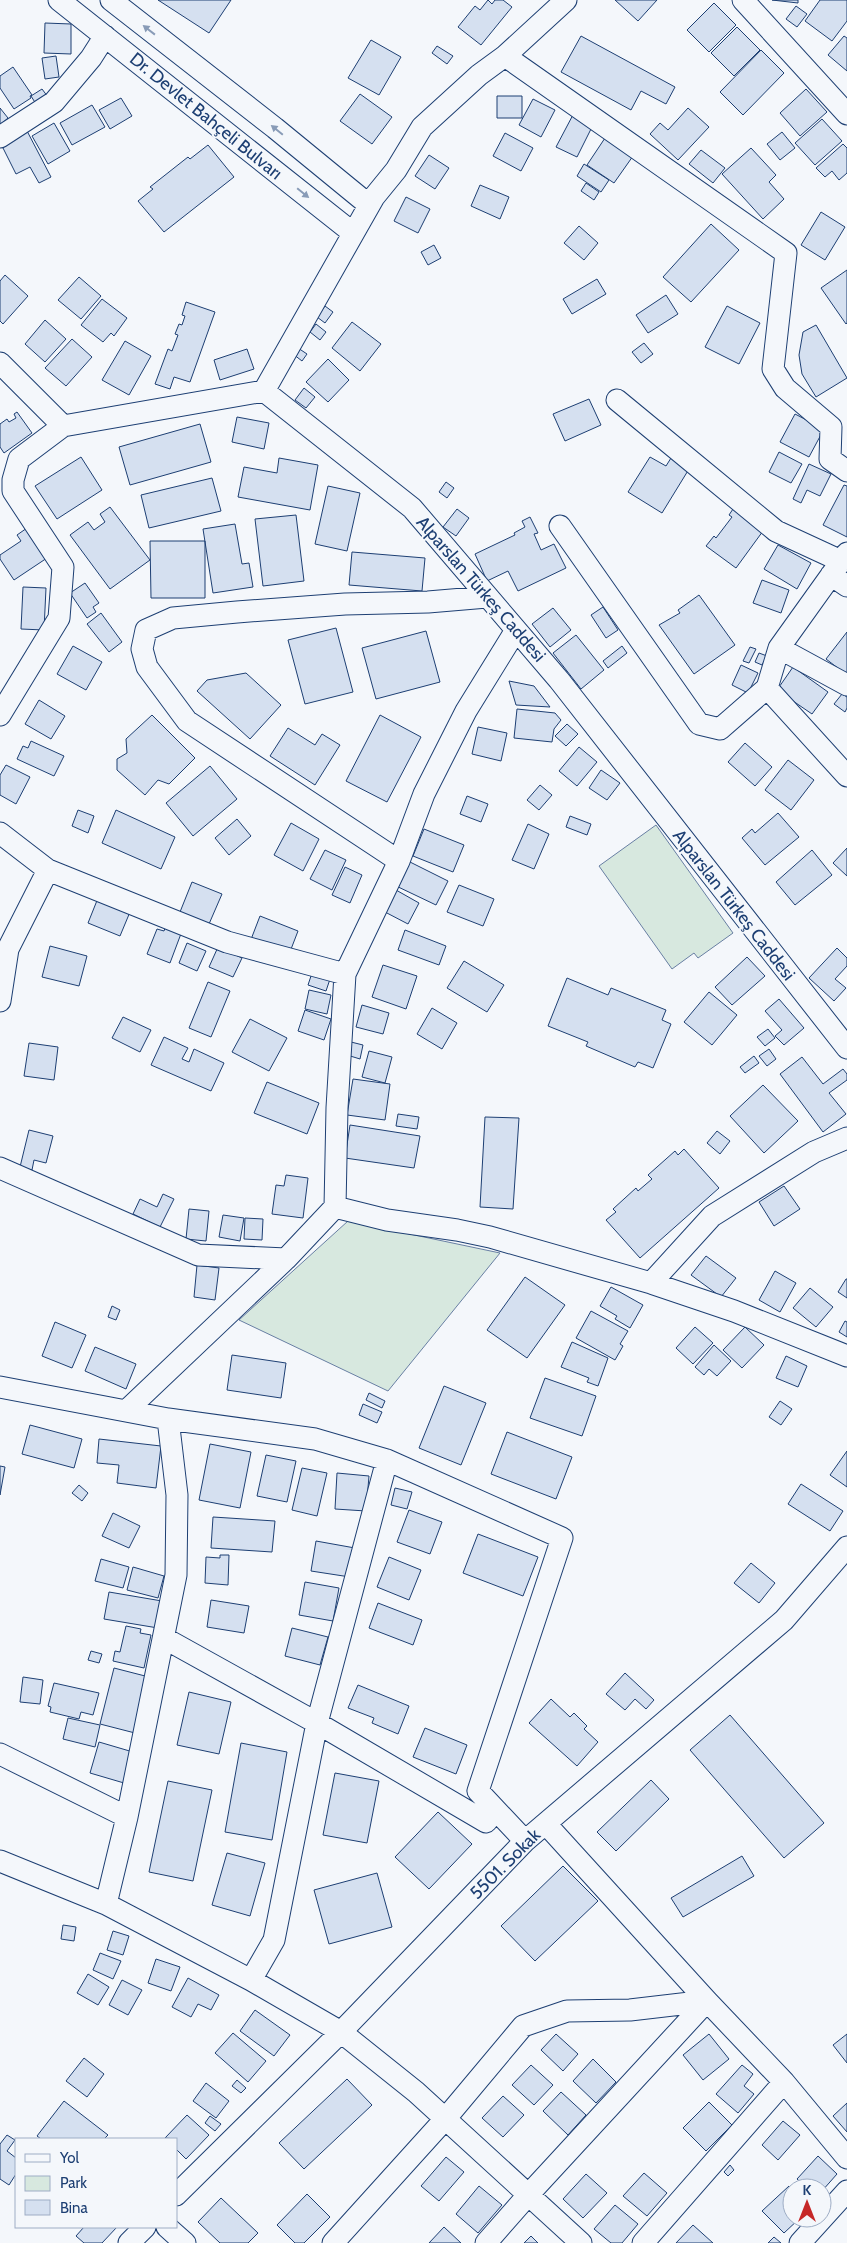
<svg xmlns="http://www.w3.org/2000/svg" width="847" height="2243" font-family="Cabin,sans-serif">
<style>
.green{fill:#d7e8df;stroke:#687fa3}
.building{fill:#d5e0f0;stroke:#1d3f73}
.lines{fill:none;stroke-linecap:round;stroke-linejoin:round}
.minor-casing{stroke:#1d3f73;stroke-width:23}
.minor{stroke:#f4f7fb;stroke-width:21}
.oneway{fill:#889bb7}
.labels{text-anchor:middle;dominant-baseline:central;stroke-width:4;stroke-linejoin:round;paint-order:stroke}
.street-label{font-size:18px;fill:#1d3f73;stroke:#f4f7fb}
</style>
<rect width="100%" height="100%" fill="#f4f7fb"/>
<path class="green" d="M656 825 733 933 698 958 694 953 672 969 599 866Z
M348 1221 500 1253 388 1391 239 1320Z"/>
<path class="building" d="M158 0H231L209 33Z
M488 0 492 4 495 0H503L512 7 481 45 458 27 475 6 480 10Z
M615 0H657L638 21Z
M772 0H798V3Z
M820 0H847V21L832 41 805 21Z
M714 3 736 25 709 52 687 30Z
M796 6 807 14 797 27 786 19Z
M45 23 71 24V54L44 53Z
M737 27 760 50 734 76 711 53Z
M581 36 675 87 666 104 641 91 631 110 561 72Z
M844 36 847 38V71L828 55Z
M371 40 401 57 379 95 348 78Z
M437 46 453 56 447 64 432 53Z
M761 50 784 73 743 115 720 92Z
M56 56 59 77 45 79 42 58Z
M13 67 32 95 30 96 31 98 14 109 0 88V76Z
M42 89 48 97 36 104 31 96Z
M806 89 827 112 800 136 780 113Z
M360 94 392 117 372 144 340 121Z
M497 96H522V118H497Z
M121 98 132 116 110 129 99 110Z
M533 99 555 110 541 137 519 125Z
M92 105 105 127 72 145 60 123Z
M0 108 8 118 0 125Z
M688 108 709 127 678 160 650 134 660 123 668 130Z
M575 111 595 121 577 157 556 147Z
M822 119 842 141 815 165 795 143Z
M54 123 70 151 48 164 32 136Z
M26 129 51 177 39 183 30 167 16 174 0 142Z
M782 132 795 148 780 160 767 144Z
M505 133 533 148 521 171 493 156Z
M605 138 633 156 614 183 587 165Z
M843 144 847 148V173L839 180 832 171 825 177 816 168Z
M208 145 234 177 164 232 138 201 153 189 150 187 188 157 190 159Z
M751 148 776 175 769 182 784 199 763 219 722 174Z
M701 150 725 168 713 183 689 164Z
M429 155 449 168 435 189 415 176Z
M584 164 609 180 601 192 577 176Z
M586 183 599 192 594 200 581 191Z
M480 185 509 197 500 219 471 206Z
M406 197 430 209 418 233 394 221Z
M821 212 845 227 825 260 801 245Z
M711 224 739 250 691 302 663 277Z
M579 226 598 243 584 260 564 243Z
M434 245 441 258 428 265 421 252Z
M847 270V323L846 324 821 288Z
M5 275 28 296 3 324 0 321V281Z
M79 277 101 296 81 319 58 300Z
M597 279 606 294 572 314 563 299Z
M666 295 678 314 648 333 636 315Z
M102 299 127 318 114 336 111 333 103 342 81 325Z
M186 302 215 312 190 382 174 377 170 389 155 384 168 349 172 351 178 335 175 334 179 324 182 325 185 316 182 315Z
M325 306 333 312 325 323 317 317Z
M727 306 760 323 739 364 705 347Z
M45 320 66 339 45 362 25 344Z
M352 322 381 344 360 371 332 348Z
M316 324 326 332 320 340 310 332Z
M816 325 847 378 816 397 802 374 799 355 803 332Z
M72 339 92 357 66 386 45 368Z
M125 341 151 356 129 395 102 380Z
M644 343 653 354 641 363 632 352Z
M298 348 307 354 302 361 293 354Z
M247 349 254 369 220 380 214 360Z
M328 359 349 380 328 402 306 382Z
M304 388 315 397 306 408 295 400Z
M589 399 601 425 565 441 553 414Z
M17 412 32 433 4 453 0 447V424L7 419 9 422 16 418 14 414Z
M795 414 824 429 809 457 780 442Z
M237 417 269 423 264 449 232 442Z
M200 424 211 462 130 485 119 447Z
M779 452 802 464 791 483 769 472Z
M81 457 102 490 57 519 35 486Z
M650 457 666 466 671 458 689 469 662 513 628 492Z
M279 458 318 465 310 510 238 497 244 467 277 473Z
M809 464 831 474 820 496 807 490 801 503 793 499Z
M212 478 221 511 149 528 141 495Z
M446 482 454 488 447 498 439 492Z
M844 485 847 486V537L823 525Z
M328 486 360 493 347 551 315 544Z
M110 507 150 560 110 589 70 535 88 522 94 530 105 522 100 514Z
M457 509 469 518 456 536 443 527Z
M733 509 763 531 736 568 706 546 714 536 716 538 732 517 729 515Z
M296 515 304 581 263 586 255 519Z
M530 517 538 533 534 534 541 550 554 544 566 568 518 591 508 571 487 581 475 554 515 535 514 533 525 527 522 521Z
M235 524 242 564 249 563 253 587 213 593 203 529Z
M27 528 47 558 14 580 0 559V555L21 541 17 535Z
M150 541H205V598H151Z
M778 545 811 563 797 589 764 569Z
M352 552 425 558 422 591 349 585Z
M762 580 789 590 781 613 753 603Z
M85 583 99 603 93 607 96 612 87 618 70 593Z
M23 587 46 588 44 630 21 629Z
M699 595 735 645 694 674 659 625 680 613 678 610Z
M603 607 618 630 606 638 591 615Z
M553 608 571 630 550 647 532 624Z
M101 613 122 642 109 652 87 624Z
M336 628 353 692 305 704 288 640Z
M426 631 440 682 376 699 362 648Z
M847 632V675L826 659Z
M576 635 604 670 581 689 553 653Z
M73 646 102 662 86 690 57 674Z
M622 646 627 653 608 668 603 661Z
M750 647 756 649 749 663 743 661Z
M759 653 767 656 762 665 755 662Z
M741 665 758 673 748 693 732 685Z
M793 667 828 692 812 714 777 690Z
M246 673 281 705 250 739 197 691 207 680Z
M509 681 534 686 550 707 516 705Z
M842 694 847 697V708L845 712 834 704Z
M39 700 65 716 51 739 25 724Z
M517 709 555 713 561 720 554 729 552 742 514 738Z
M152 715 195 758 169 784 158 780 145 795 117 770V759L127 753 126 739Z
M380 715 421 737 387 802 346 781Z
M567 724 578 734 566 746 555 736Z
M478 727 507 733 501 761 472 754Z
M288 728 315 745 322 734 340 745 315 785 270 756Z
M31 741 64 756 54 776 17 759 23 746 28 748Z
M745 743 772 767 755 786 728 762Z
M579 747 597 762 577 786 559 771Z
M788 760 814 780 791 810 765 790Z
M6 765 30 777 16 804 0 795V775Z
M210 766 237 799 193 836 166 803Z
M601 770 620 783 607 800 589 788Z
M540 785 552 795 539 810 527 800Z
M467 796 488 804 481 822 460 814Z
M78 810 94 816 88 833 72 826Z
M116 810 175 837 161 869 102 843Z
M778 813 799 837 765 865 742 838 752 829 755 833Z
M570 816 591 824 587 835 566 827Z
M237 819 251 836 229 855 215 838Z
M291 823 319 839 303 871 274 855Z
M528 824 549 834 534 869 512 860Z
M424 829 464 845 453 872 413 856Z
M847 848V876L833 863Z
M325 850 346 860 332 890 310 879Z
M812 850 832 875 795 905 776 882Z
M404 859 448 881 436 905 392 884Z
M345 867 362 875 350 903 332 895Z
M192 882 222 894 209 924 180 912Z
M459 885 494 899 483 926 447 912Z
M396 890 419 903 408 924 385 912Z
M98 898 130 912 120 936 88 923Z
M260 916 298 931 288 957 250 942Z
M166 925 182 931 170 963 147 954 157 929 164 931Z
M405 930 446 946 439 965 398 950Z
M187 943 206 951 197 971 179 963Z
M50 946 87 956 79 986 42 977Z
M218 947 242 958 233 977 209 967Z
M837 948 847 958V966L835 979 846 988 834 1001 809 978Z
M747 957 765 976 732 1005 715 987Z
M464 961 504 985 487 1012 447 988Z
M383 965 417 976 406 1009 372 997Z
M312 973 330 979 326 991 308 985Z
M567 978 608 995 611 988 666 1010 662 1020 671 1024 653 1068 638 1062 635 1067 586 1046 588 1042 548 1026Z
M208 982 230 991 211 1037 189 1028Z
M309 990 331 995 327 1014 305 1009Z
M709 992 737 1015 712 1045 684 1022Z
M779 999 804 1028 784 1045 775 1036 782 1030 765 1011Z
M362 1005 389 1013 383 1034 356 1027Z
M432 1008 457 1023 442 1049 417 1034Z
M305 1010 331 1019 324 1040 298 1031Z
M123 1017 151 1030 140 1052 112 1038Z
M250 1019 287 1038 269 1071 232 1052Z
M768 1029 775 1038 765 1046 757 1037Z
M164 1037 188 1048 182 1059 189 1062 194 1049 224 1063 211 1091 151 1065Z
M351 1042 363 1045 360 1059 347 1055Z
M29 1043 58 1047 54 1080 24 1076Z
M769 1049 776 1059 767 1066 759 1056Z
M369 1051 392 1057 385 1083 362 1077Z
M754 1056 759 1063 745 1073 740 1067Z
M802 1057 823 1084 843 1069 847 1074V1080L829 1093 846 1114 823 1132 780 1074Z
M353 1079 390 1084 385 1120 347 1115Z
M267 1082 319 1103 307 1134 254 1113Z
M763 1085 798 1121 764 1153 730 1116Z
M398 1114 419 1117 417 1129 396 1126Z
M485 1117 519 1118 513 1209 480 1207Z
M350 1125 420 1136 414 1168 345 1158Z
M29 1130 53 1136 46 1163 34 1160 32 1170 20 1167Z
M717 1131 730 1141 720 1154 707 1143Z
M684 1149 719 1188 640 1258 606 1220 616 1212 613 1209 636 1188 638 1191 652 1179 648 1175 675 1151 678 1155Z
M286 1175 308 1178 303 1218 272 1214 276 1185 284 1186Z
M784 1186 800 1209 774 1226 759 1202Z
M163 1194 174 1199 160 1227 133 1214 140 1199 157 1207Z
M189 1209 209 1211 206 1241 186 1239Z
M223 1215 244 1218 240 1241 219 1237Z
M245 1218 263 1219 262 1240 244 1239Z
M706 1256 736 1278 721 1297 691 1275Z
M197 1265 219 1268 215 1300 194 1297Z
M775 1271 796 1283 780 1312 759 1300Z
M525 1277 565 1305 527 1358 487 1330Z
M846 1279H847V1298L838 1292Z
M611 1287 643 1305 630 1328 615 1319 617 1316 600 1306Z
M810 1288 833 1307 816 1327 793 1308Z
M112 1306 120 1310 116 1320 108 1317Z
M591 1311 628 1331 620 1344 623 1346 615 1360 576 1338Z
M845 1321 847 1322V1337L839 1332Z
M55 1322 86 1335 72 1368 42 1356Z
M695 1327 713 1343 693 1364 676 1348Z
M745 1327 764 1345 742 1368 723 1350Z
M572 1342 608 1358 598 1386 587 1382 589 1378 561 1367Z
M714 1345 731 1361 717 1376 709 1369 704 1375 695 1367Z
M95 1347 136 1364 126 1389 85 1371Z
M232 1355 286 1363 281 1398 227 1390Z
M786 1356 807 1366 798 1387 776 1378Z
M545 1378 596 1396 582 1436 530 1418Z
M444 1386 486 1403 461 1465 419 1448Z
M369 1393 385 1401 382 1408 366 1400Z
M780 1401 792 1409 781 1425 769 1417Z
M363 1404 382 1412 377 1423 359 1415Z
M30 1425 82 1439 74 1468 22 1454Z
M507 1432 572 1457 556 1499 491 1474Z
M99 1439 161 1446 156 1488 117 1483 119 1465 97 1463Z
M210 1444 251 1452 240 1508 199 1500Z
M847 1451V1487L830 1475Z
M266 1455 296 1461 287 1502 257 1496Z
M0 1466 5 1467 0 1495Z
M302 1468 327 1473 317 1516 292 1510Z
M337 1473 369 1476 366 1511 335 1509Z
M801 1484 843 1511 830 1531 788 1504Z
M79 1485 88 1493 82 1501 72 1493Z
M395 1488 412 1492 407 1509 391 1505Z
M409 1510 442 1522 430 1554 397 1542Z
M113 1513 140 1526 129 1548 102 1536Z
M213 1517 275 1521 272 1552 211 1548Z
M478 1534 538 1557 523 1596 463 1573Z
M316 1541 355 1548 350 1577 311 1571Z
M220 1555H229L228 1585 205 1583 206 1557 220 1558Z
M389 1557 421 1570 409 1600 377 1587Z
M101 1559 129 1567 123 1588 95 1581Z
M751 1563 775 1583 759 1603 734 1583Z
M133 1567 164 1576 158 1598 127 1590Z
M305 1582 339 1588 333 1621 299 1615Z
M109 1592 162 1601 158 1628 104 1619Z
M211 1600 249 1606 244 1633 207 1627Z
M378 1603 422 1620 413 1645 369 1628Z
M126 1626 141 1629 140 1633 151 1635 144 1668 113 1661 115 1651 120 1652Z
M292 1628 328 1637 320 1665 285 1656Z
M91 1651 102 1654 99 1663 88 1660Z
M114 1668 149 1677 135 1733 100 1724Z
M625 1673 654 1700 646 1709 635 1699 625 1710 606 1694Z
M23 1677 43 1680 40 1704 20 1702Z
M54 1683 99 1693 93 1715 81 1712 79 1719 50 1712 51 1707 48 1706Z
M358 1685 409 1706 398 1734 372 1723 374 1718 348 1708Z
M189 1692 231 1702 219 1754 177 1745Z
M551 1699 570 1717 574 1713 587 1726 584 1729 598 1742 577 1766 529 1723Z
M730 1715 824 1823 784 1858 690 1750Z
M68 1718 100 1725 95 1747 63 1739Z
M425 1728 467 1745 456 1774 413 1757Z
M99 1742 133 1752 124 1783 90 1773Z
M241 1743 287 1752 272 1840 225 1832Z
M335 1773 379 1781 367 1843 323 1835Z
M651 1780 669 1799 616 1851 597 1832Z
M168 1781 212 1790 193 1881 149 1872Z
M438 1812 472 1844 429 1889 395 1857Z
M227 1853 265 1863 250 1916 212 1905Z
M742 1856 754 1876 683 1917 671 1898Z
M563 1866 598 1901 535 1961 501 1926Z
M377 1873 392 1927 329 1944 314 1890Z
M63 1925 76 1927 74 1941 61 1939Z
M113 1931 129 1936 123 1955 107 1950Z
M100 1953 121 1961 113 1979 93 1970Z
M156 1959 180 1967 171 1991 148 1983Z
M88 1974 109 1987 98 2005 77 1993Z
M188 1978 219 1995 211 2010 198 2004 191 2017 172 2007Z
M122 1980 142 1990 128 2015 109 2005Z
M255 2010 290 2035 274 2056 240 2031Z
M233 2033 266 2061 248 2082 215 2053Z
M556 2034 578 2054 563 2071 541 2050Z
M709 2034 729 2059 703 2080 683 2055Z
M847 2034V2063L833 2045Z
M84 2058 104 2074 87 2097 66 2081Z
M593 2059 616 2082 596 2103 573 2081Z
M531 2065 553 2085 534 2105 512 2085Z
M742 2065 753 2074 744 2086 754 2094 738 2113 716 2094Z
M347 2079 372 2105 304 2169 279 2143Z
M237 2080 246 2088 241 2093 232 2086Z
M206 2083 229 2101 216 2118 193 2101Z
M561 2092 586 2115 568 2135 543 2111Z
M503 2096 524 2115 503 2137 482 2118Z
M64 2101 108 2135 104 2139H41L37 2136Z
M709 2102 732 2125 706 2151 683 2128Z
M847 2103V2132L833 2116Z
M187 2115 209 2135 186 2159 176 2149V2139L165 2138Z
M210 2116 221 2124 215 2131 205 2123Z
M783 2121 800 2135 778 2160 762 2145Z
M7 2135 15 2140 7 2151 16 2158V2174L9 2185 0 2179V2144Z
M818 2156 837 2174 822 2191V2188H807L797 2179Z
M446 2157 464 2172 439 2201 421 2186Z
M730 2165 734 2170 728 2176 724 2172Z
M644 2173 667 2193 647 2216 623 2196Z
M586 2174 607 2193 583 2218 563 2199Z
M479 2186 502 2205 478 2233 456 2214Z
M789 2186 792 2189V2218H800L784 2233 762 2211Z
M307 2194 330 2217 304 2243H295L277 2225Z
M221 2198 258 2233 248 2243H220L198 2222Z
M615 2205 638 2224 622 2243H611L594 2229Z
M693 2225 713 2243H676Z
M84 2227H117L102 2243H84L76 2236Z
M444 2227 461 2243H429Z
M531 2236 538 2243H524Z
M774 2237 781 2243H768Z"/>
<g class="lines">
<defs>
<path id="minor" d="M59 0 353 233
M111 0 275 128 369 205
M743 0 847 114
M505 56 786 253 773 369 785 388 831 427 830 459 847 471
M0 137 54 102 91 58 105 36
M0 363 63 426 264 391 412 508 559 680 847 1048
M264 391 374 197 396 170 422 127 479 75 505 56 566 0
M617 400 776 531 841 561
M560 526 699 724 720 729 767 688 779 648 847 553
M831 575 847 586
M779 648 847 685
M767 688 847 776
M0 715 59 618 63 567 13 491V480L19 459 63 426
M0 833 48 870 8 949 0 1001
M399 861 187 721 147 667 142 649 146 630 173 618 237 612 345 604 428 602 487 597
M48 870 227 942 345 974
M0 1168 198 1255 286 1259 127 1410
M335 1207 337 1108 345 974 399 861 424 794 466 711 516 630
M286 1259 335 1207 387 1220 457 1230 490 1237 651 1283 734 1311 847 1356
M651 1283 712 1216 814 1152 847 1138
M0 1387 168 1419 315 1439 387 1460 562 1538 478 1791 525 1841
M387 1460 317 1723 486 1822 496 1810
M164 1638 317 1723 274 1940 251 1980
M0 1754 127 1817
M546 1824 707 2001 784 2082 847 2158
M0 1861 106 1904 251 1980 341 2032 416 2092 581 2243
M106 1904 127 1817 176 1575 177 1495 168 1419
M176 2195 341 2032 525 1841 784 1620 847 1547
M167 2227 185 2243
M129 2243 145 2227
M333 2243 446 2118 523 2026 567 2011 630 2010 707 2001
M486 2243 529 2194 707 2001
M643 2243 784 2082
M800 2243 847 2191"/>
</defs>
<use href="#minor" class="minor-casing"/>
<use href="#minor" class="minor"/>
</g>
<defs><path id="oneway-solid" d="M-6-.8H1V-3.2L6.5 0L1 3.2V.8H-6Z" transform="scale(1.25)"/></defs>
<g class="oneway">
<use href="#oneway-solid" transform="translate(149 30) rotate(-142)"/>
<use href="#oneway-solid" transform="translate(277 130) rotate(-141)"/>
<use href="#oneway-solid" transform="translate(303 193) rotate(39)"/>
</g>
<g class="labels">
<g class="street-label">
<text transform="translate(206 116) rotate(39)">Dr. Devlet Bahçeli Bulvarı</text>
<text transform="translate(481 589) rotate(49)">Alparslan Türkeş Caddesi</text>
<text transform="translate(734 905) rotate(52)">Alparslan Türkeş Caddesi</text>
<text transform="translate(505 1864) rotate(-45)">5501. Sokak</text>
</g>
</g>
<rect x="15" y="2138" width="162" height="90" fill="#f4f7fb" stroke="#9eadc5"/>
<rect x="25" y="2154" width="25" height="8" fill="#f4f7fb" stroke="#9eadc5"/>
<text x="60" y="2163" font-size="15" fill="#1d3f73">Yol</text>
<rect x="25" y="2176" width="25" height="15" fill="#d7e8df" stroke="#9eadc5"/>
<text x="60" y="2188" font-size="15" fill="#1d3f73">Park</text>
<rect x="25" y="2200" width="25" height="15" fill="#d5e0f0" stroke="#9eadc5"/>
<text x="60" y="2213" font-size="15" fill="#1d3f73">Bina</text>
<g transform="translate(807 2203)"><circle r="24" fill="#f4f7fb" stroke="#9eadc5"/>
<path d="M0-4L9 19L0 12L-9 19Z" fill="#c62828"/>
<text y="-8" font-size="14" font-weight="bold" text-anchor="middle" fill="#1d3f73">K</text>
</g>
</svg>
